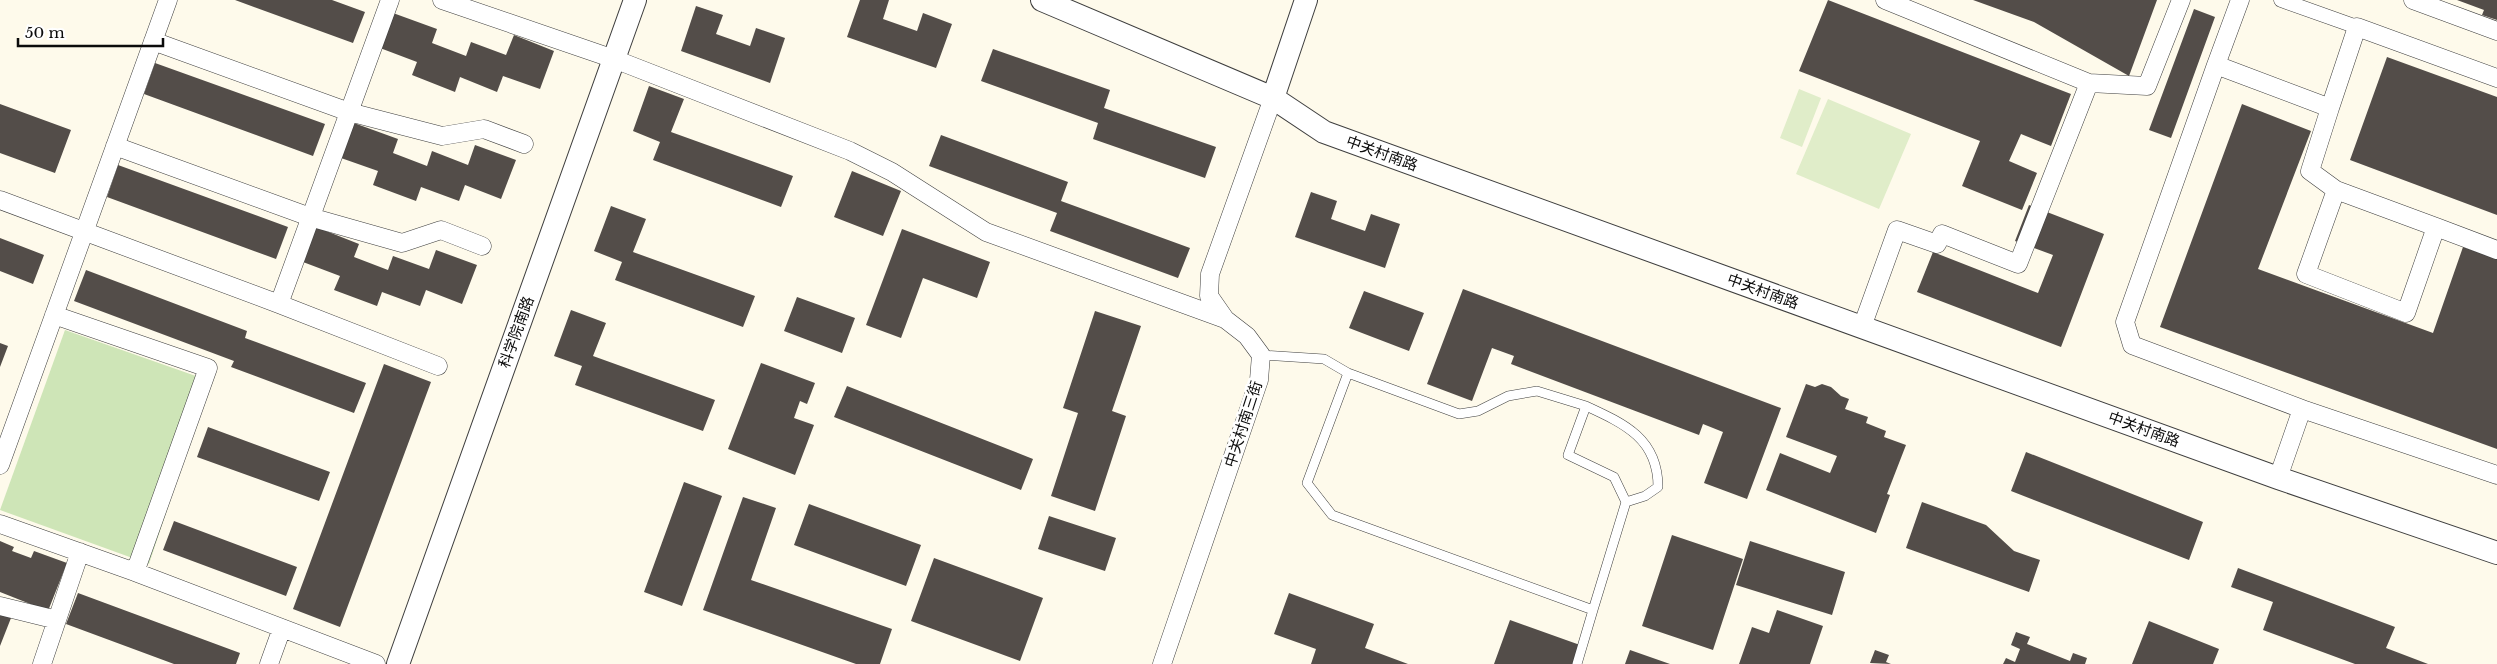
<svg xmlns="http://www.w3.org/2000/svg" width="2497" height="664" font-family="'Libre Baskerville','Noto Sans SC',serif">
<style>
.green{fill:#cee5b7}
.pitch{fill:#e0edc9}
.building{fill:#534d49}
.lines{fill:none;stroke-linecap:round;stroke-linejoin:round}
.service-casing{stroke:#3e3e3e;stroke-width:10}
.pedestrian-casing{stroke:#3e3e3e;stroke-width:15}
.minor-casing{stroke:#3e3e3e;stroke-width:19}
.tertiary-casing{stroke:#3e3e3e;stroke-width:24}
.service{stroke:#fff;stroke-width:9}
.pedestrian{stroke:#fff;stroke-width:14}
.minor{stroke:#fff;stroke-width:18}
.tertiary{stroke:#fff;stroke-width:22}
.labels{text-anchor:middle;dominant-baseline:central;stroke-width:5;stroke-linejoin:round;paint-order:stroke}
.street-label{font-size:15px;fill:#0b0b0b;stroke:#fff}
</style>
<rect width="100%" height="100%" fill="#fefaeb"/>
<path class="green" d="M65 330 210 381 149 564 0 510Z"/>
<path class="pitch" d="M1799 89 1821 98 1802 147 1780 138Z
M1828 99 1911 134 1879 209 1796 174Z"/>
<path class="building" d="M235 0H332L365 12 353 43Z
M860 0H889L883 19 917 31 923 13 952 24 936 68 847 37Z
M1828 0 2071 94 2051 146 2021 134 2009 161 2037 173 2022 210 1962 186 1980 141 1799 71Z
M1973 0H2157L2129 76 2034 22Z
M2457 0H2497V20L2482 15 2484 10Z
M696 6 723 15 716 34 750 46 756 28 785 38 770 83 681 51Z
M2194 9 2215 17 2171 138 2149 130Z
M393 13 437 29 432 43 466 56 471 42 506 55 514 35 554 51 540 89 503 76 497 92 460 77 455 92 412 75 417 62 380 48Z
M993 49 1110 90 1104 108 1216 147 1205 178 1093 139 1098 123 981 81Z
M2387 57 2497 97V215L2350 160Z
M155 63 325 124 313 156 144 94Z
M649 86 684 99 671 132 793 176 781 207 653 160 660 142 633 131Z
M0 104 71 130 55 173 0 153Z
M2242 104 2311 131 2258 269 2433 333 2463 247 2497 259V449L2160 327Z
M354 123 398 139 393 153 427 166 432 151 468 165 475 145 516 160 501 199 465 185 459 201 421 187 416 201 373 185 378 171 341 158Z
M941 135 1068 182 1061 201 1190 248 1178 278 1050 231 1057 213 929 166Z
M118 165 288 227 276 259 107 197Z
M852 171 901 191 883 236 834 217Z
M1311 192 1337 201 1331 219 1365 231 1371 214 1400 224 1385 268 1295 237Z
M2029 205 2104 234 2061 347 1917 292 1933 252 2038 293 2053 255 2015 241Z
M611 206 646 219 633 252 755 296 743 327 615 280 622 262 594 251Z
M316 227 359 244 354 257 388 270 393 256 429 269 436 250 477 265 462 304 426 290 420 306 382 292 377 306 334 290 340 276 303 262Z
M902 229 990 262 977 298 923 278 901 338 866 325Z
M0 238 44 255 33 284 0 271Z
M86 270 247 331 245 338 366 383 354 413 231 367 234 361 74 301Z
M1463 289 1781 408 1747 499 1704 483 1723 432 1703 424 1699 435 1511 364 1514 356 1492 348 1472 401 1427 384Z
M1364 291 1424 313 1409 351 1349 328Z
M797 297 855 318 842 353 784 331Z
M571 310 606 323 593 356 715 400 703 431 575 385 582 366 554 356Z
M1095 311 1141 326 1112 411 1126 416 1095 511 1051 496 1078 413 1063 408Z
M0 343 8 346 0 367Z
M761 363 815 383 807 404 800 401 794 418 814 425 795 475 728 449Z
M384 364 431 382 340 627 293 609Z
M1806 384 1815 387 1822 384 1831 387 1841 396 1849 399 1845 409 1868 417 1866 423 1886 431 1884 437 1906 445 1887 494 1890 495 1876 533 1766 490 1780 453 1830 473 1837 456 1786 437Z
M847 386 1033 459 1021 490 834 417Z
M208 427 330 472 319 501 197 457Z
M2026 452 2203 522 2189 560 2011 491Z
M684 482 722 496 682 606 644 592Z
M743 497 776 508 751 580 892 629 880 664H856L703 610Z
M1922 502 1986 525 2014 551 2040 560 2029 592 1906 548Z
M809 504 921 545 906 586 794 545Z
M1049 516 1116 538 1105 571 1038 549Z
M174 521 297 567 286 596 163 550Z
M1672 535 1743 559 1713 650 1642 626Z
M0 541 14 547 12 551 31 558 34 551 67 563 48 611 0 592Z
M1750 541 1845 572 1832 615 1736 585Z
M934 558 1043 598 1020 661 911 621Z
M2238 568 2395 627 2386 648 2428 664H2355L2263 630 2273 602 2231 587Z
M78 593 240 653 236 664H174L66 624Z
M1289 593 1374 624 1365 648 1408 664H1311L1316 649 1274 634Z
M1777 610 1823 626 1810 664H1739L1752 627 1769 633Z
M0 614 11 618 0 646Z
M1510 620 1580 645 1573 664H1494Z
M2149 621 2219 649 2213 664H2132Z
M2016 632 2030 637 2027 644 2070 661 2073 653 2087 658 2085 664H2003L2006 658 2015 662 2020 649 2011 645Z
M1630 650 1670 664H1625Z
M1875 650 1889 655 1886 662 1891 664 1870 663Z"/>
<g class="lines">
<defs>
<path id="service" d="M1261 355 1324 359 1348 373 1307 483 1332 515 1593 610 1577 664
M1348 373 1459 414 1478 411 1508 396 1537 391 1586 406 1568 455 1614 477 1626 502 1593 610
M1586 406C1625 424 1658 439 1658 487L1645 496 1626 502"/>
<path id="pedestrian" d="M2281 0 2357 27"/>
<path id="minor" d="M442 0 614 59 850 151 892 172 986 232 1225 319
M1885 0 2089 83 2147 86 2181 0
M2240 0 2216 65 2330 108 2357 27 2497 78
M2413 0 2497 31
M153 41 349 112 442 136 484 129 524 144
M2216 65 2125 322 2132 345 2302 409 2278 478
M2330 108 2310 171 2336 190 2306 274 2406 313 2436 227 2497 250
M115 146 310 217 402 243 441 230 482 246
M2336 190 2436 227
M0 200 279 304 438 366
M279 304 390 0
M54 315 208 368 135 572
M1862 327 1897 230 1937 244 1942 234 2018 264 2089 83
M2302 409 2497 475
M0 465 168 0
M0 524 135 572 376 664
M0 606 57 620
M42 664 80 552
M269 664 282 628
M1162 664 1259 380 1261 355 1247 336 1225 319 1209 296 1210 274 1273 98"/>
<path id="tertiary" d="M1042 0 1273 98 1324 132 2278 478 2497 553
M1273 98 1306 0
M398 664 635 0"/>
</defs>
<use href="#service" class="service-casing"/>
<use href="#pedestrian" class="pedestrian-casing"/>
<use href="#minor" class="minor-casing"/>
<use href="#tertiary" class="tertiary-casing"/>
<use href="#service" class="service"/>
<use href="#pedestrian" class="pedestrian"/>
<use href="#minor" class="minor"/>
<use href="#tertiary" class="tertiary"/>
</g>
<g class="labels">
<g class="street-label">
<text transform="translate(1382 153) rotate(20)">中关村南路</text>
<text transform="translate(1763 291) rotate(20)">中关村南路</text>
<text transform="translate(516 332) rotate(-70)">科学院南路</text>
<text transform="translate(1243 424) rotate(-72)">中关村南三街</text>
<text transform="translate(2144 429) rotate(20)">中关村南路</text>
</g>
</g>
<path d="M18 38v8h145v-8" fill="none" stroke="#0b0b0b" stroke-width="2.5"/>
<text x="25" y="38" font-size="15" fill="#0b0b0b" stroke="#ffffff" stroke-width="4" paint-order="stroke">50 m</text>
</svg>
